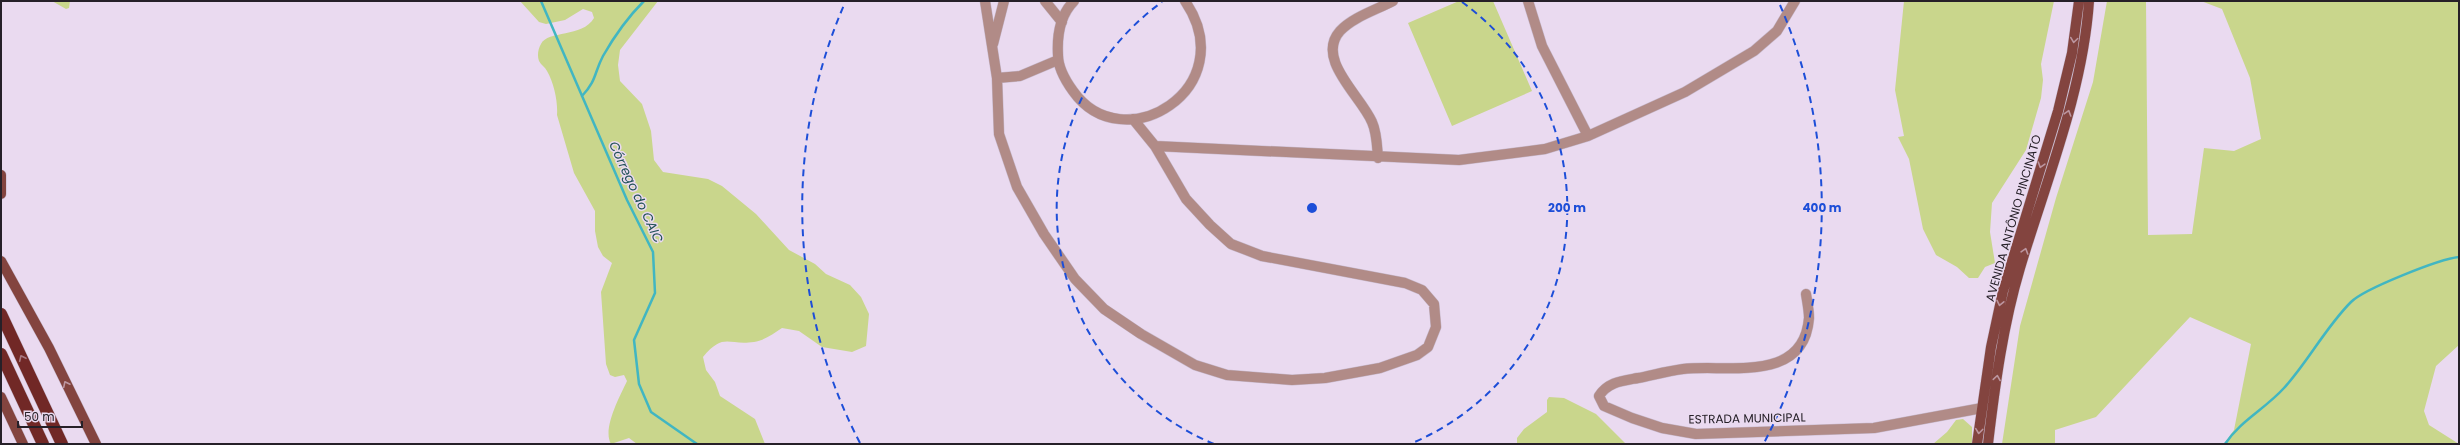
<svg xmlns="http://www.w3.org/2000/svg" width="2460" height="445" font-family="Poppins,sans-serif">
<style>
.green{fill:#c9d68c}
.lines{fill:none;stroke-linecap:round;stroke-linejoin:round}
.stream{stroke:#41b6c2;stroke-width:2.5}
.minor-casing{stroke:#c7b9cc;stroke-width:11}
.major-casing{stroke:#c7b9cc;stroke-width:11}
.highway-casing{stroke:#c7b9cc;stroke-width:13}
.minor{stroke:#b18b87;stroke-width:10}
.major{stroke:#83443f;stroke-width:10}
.highway{stroke:#712826;stroke-width:12}
.oneway{stroke:#bc96a0}
.oneway2{stroke:#a77881}
.ring{fill:none;stroke:#1d4ed8;stroke-width:2;stroke-dasharray:7 5}
.labels{text-anchor:middle;dominant-baseline:central;stroke-width:3;stroke-linejoin:round;paint-order:stroke}
.street-label{font-size:12px;fill:#262028;stroke:#eadaf0}
.water-label{font-size:13px;font-style:italic;fill:#205156;stroke:#eadaf0}
.centre{fill:#1d4ed8;stroke:#eadaf0;stroke-width:2}
.ring-label{font-size:12px;text-anchor:middle;font-weight:bold;fill:#1d4ed8;stroke:#eadaf0;stroke-width:3;stroke-linejoin:round;paint-order:stroke}
</style>
<rect width="100%" height="100%" fill="#eadaf0"/>
<path class="green" d="M52 1H70L69 8 66 9Z
M520 1H658L620 50 618 65 620 81 642 104 651 131 654 160 663 172 708 179 722 186 756 214 789 250 815 264 826 274 850 285 861 297 869 314 866 346 852 352 822 347 799 331 782 328C773 334 765 340 754 342 728 346 724 332 703 357L706 370 715 382 720 396 755 419 765 444H637L629 438 611 444C602 429 620 396 627 381L624 375 615 377 610 375 606 364 601 292 612 263 603 256 598 247 595 231V211L574 173 557 115C558 102 554 83 547 71 545 67 541 65 539 61 537 56 538 49 541 44 548 30 582 38 594 18L592 12 583 9 565 20 546 24 539 22Z
M1459 1H1493L1532 91 1452 126 1408 23Z
M1904 1H2054L2041 64 2043 80 2041 98 2026 150 1992 203 1990 232 1995 263 1985 267 1978 278H1969L1957 267 1936 255 1923 229 1909 159 1898 137 1904 136 1895 90Z
M2107 1H2146L2148 235 2192 234 2204 148 2234 151 2261 139 2250 78 2222 9 2201 1H2459V345L2436 366 2424 411 2429 425 2459 444H2224L2234 430 2251 344 2190 317 2096 417 2055 430V444H2002L2020 326 2056 198 2093 82Z
M1549 397 1564 398 1596 414 1626 444H1517V438L1524 429 1547 412V400Z
M1963 419 1972 427V444H1933L1947 432 1956 420Z"/>
<g class="lines">
<path class="stream" d="M541 1 627 200 653 252 655 293 634 340 639 384 651 412 697 444
M582 96C597 80 594 73 603 56 615 35 628 17 644 1
M2225 444C2240 421 2265 409 2284 388 2308 362 2325 328 2351 302 2364 289 2439 259 2459 257"/>
<defs>
<path id="minor" d="M985 1 997 78 999 134 1017 187 1044 234 1075 279 1104 309 1141 334 1195 365 1227 375 1292 380 1325 378 1380 368 1417 355 1428 347 1436 327 1434 304 1422 290 1405 283 1262 256 1231 244 1210 225 1186 199 1155 146 1133 119
M1045 1 1062 22
M1074 1C1060 15 1057 37 1058 55 1058 68 1065 80 1073 91 1123 162 1244 88 1185 1
M1528 1 1542 46 1588 136 1685 92 1754 51 1777 31 1795 1
M993 44 1004 1
M997 78 1020 76 1058 60
M1155 146 1459 160 1545 149 1588 136
M1378 158C1377 146 1377 133 1372 122 1361 96 1315 59 1340 31 1353 17 1376 10 1393 1
M1806 294C1807 301 1809 310 1809 318 1804 384 1727 364 1683 369 1668 371 1653 375 1638 378 1622 381 1608 382 1599 396L1604 406 1632 418 1662 428 1696 434 1874 428 1982 408"/>
<path id="major" d="M1 175V194
M1 261 49 348 96 444
M1 397 23 444
M1977 444 1991 347 2003 291 2058 111 2072 53 2079 1
M1988 444C1995 385 2003 325 2020 268 2046 181 2083 92 2089 1"/>
<path id="highway" d="M1 314 62 444
M1 354 43 444"/>
</defs>
<use href="#minor" class="minor-casing"/>
<use href="#major" class="major-casing"/>
<use href="#highway" class="highway-casing"/>
<use href="#minor" class="minor"/>
<use href="#major" class="major"/>
<use href="#highway" class="highway"/>
</g>
<defs><path id="oneway-chevron" d="M-2-3.5L2.5 0L-2 3.5" fill="none" stroke-width="1.6" stroke-linecap="round" stroke-linejoin="round"/></defs>
<g class="oneway">
<use href="#oneway-chevron" transform="translate(2074 40) rotate(98)"/>
<use href="#oneway-chevron" transform="translate(2068 113) rotate(-73)"/>
<use href="#oneway-chevron" transform="translate(2041 165) rotate(107)"/>
<use href="#oneway-chevron" transform="translate(2025 251) rotate(-73)"/>
<use href="#oneway-chevron" transform="translate(2000 303) rotate(102)"/>
<use href="#oneway-chevron" transform="translate(1997 378) rotate(-81)"/>
<use href="#oneway-chevron" transform="translate(66 384) rotate(-116)"/>
<use href="#oneway-chevron" transform="translate(1979 431) rotate(97)"/>
</g>
<use class="oneway2" href="#oneway-chevron" transform="translate(22 358) rotate(-115)"/>
<g class="ring">
<path d="M1214 444A255 255 0 0 1 1162 2M1462 2A255 255 0 0 1 1410 444"/>
<path d="M860 443A510 510 0 0 1 844 5M1780 5A510 510 0 0 1 1764 443"/>
</g>
<g class="labels">
<g class="street-label">
<text transform="translate(2013 218) rotate(-74)">AVENIDA ANTÔNIO PINCINATO</text>
<text transform="translate(1747 418) rotate(-1)">ESTRADA MUNICIPAL</text>
</g>
<g class="water-label">
<text transform="translate(636 192) rotate(65)">Córrego do CAIC</text>
</g>
</g>
<circle cx="1312" cy="208" r="6" class="centre"/>
<g class="ring-label">
<text x="1567" y="212">200 m</text>
<text x="1822" y="212">400 m</text>
</g>
<rect width="2460" height="445" fill="none" stroke="#262028" stroke-width="4"/>
<path d="M18 421v6h64v-6" fill="none" stroke="#262028" stroke-width="2"/>
<text x="24" y="421" font-size="12" fill="#262028" stroke="#eadaf0" stroke-width="3" paint-order="stroke">50 m</text>
</svg>
